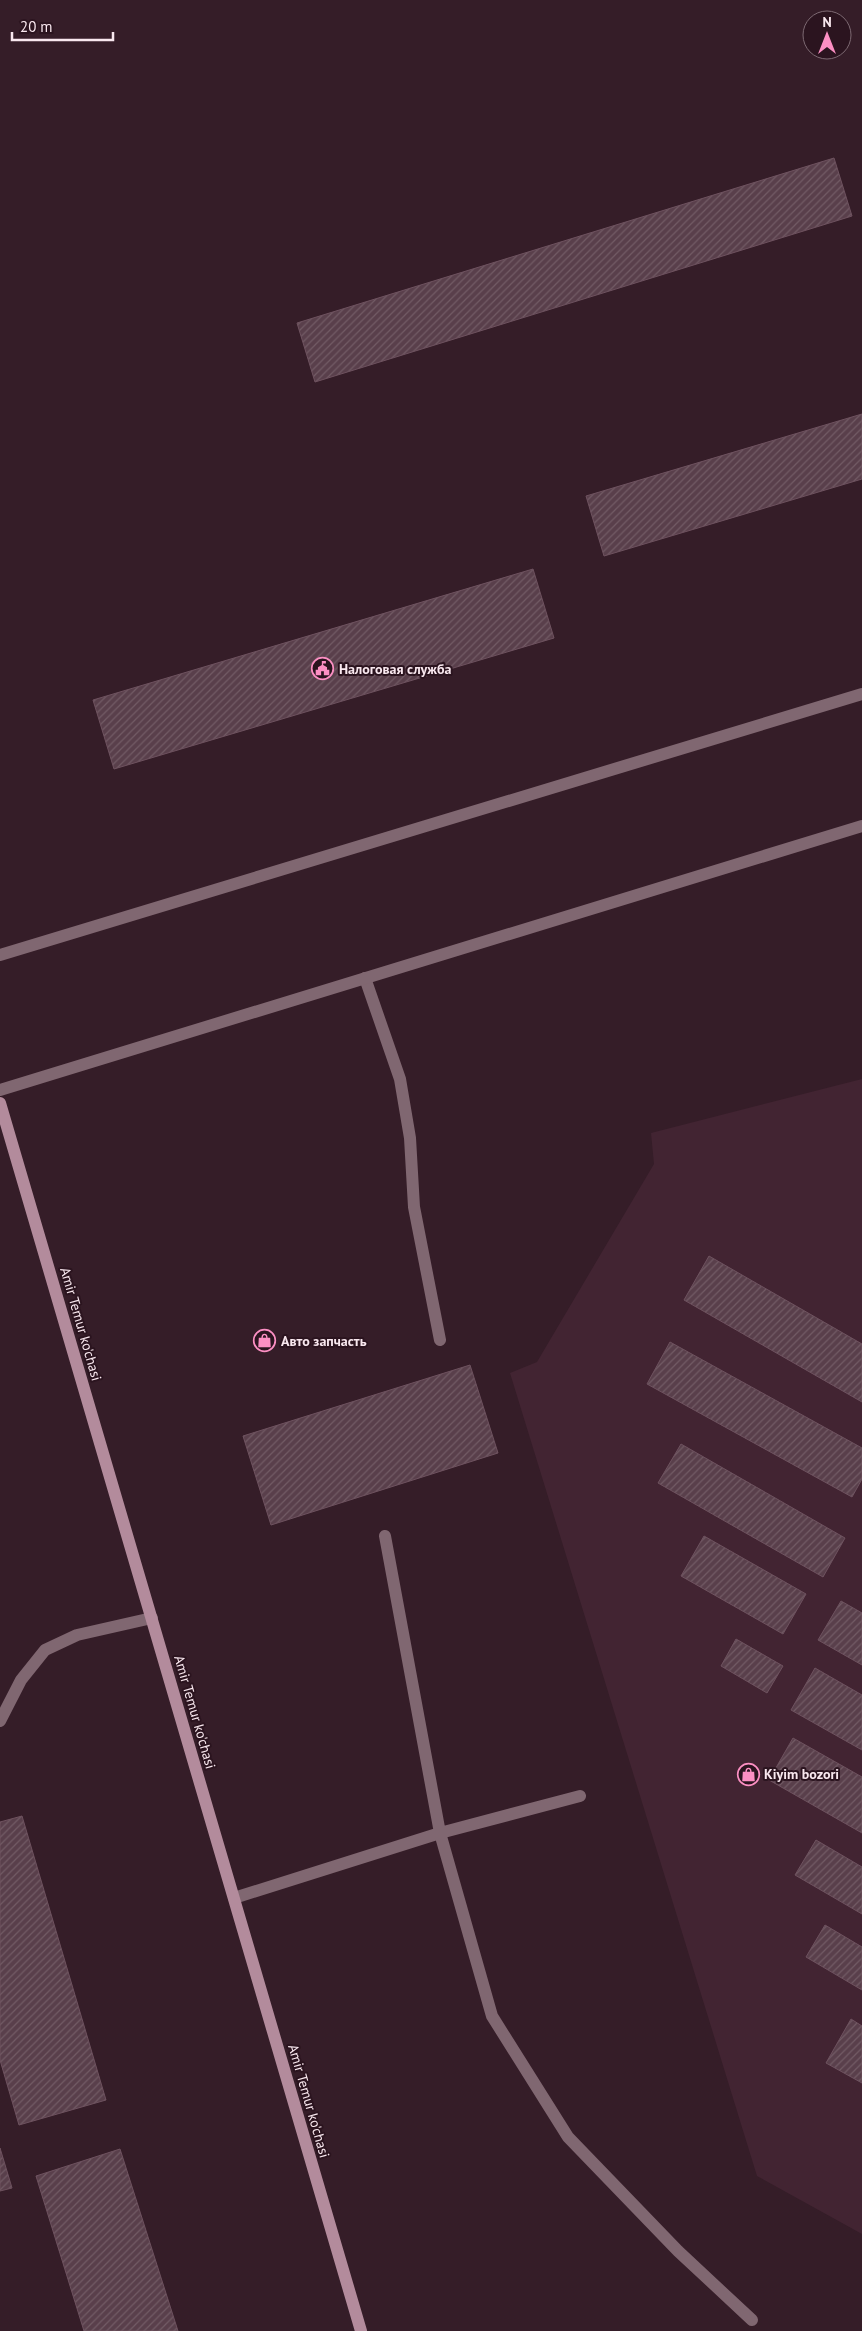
<svg xmlns="http://www.w3.org/2000/svg" width="862" height="2331" font-family="'PT Sans',sans-serif">
<style>
.built{fill:#422432}
.building{fill:url(#building-hatch);stroke:#6e525f}
.lines{fill:none;stroke-linecap:round;stroke-linejoin:round}
.service{stroke:#806771;stroke-width:12}
.tertiary{stroke:#806771;stroke-width:12}
.secondary{stroke:#b38b9c;stroke-width:12}
.labels{text-anchor:middle;dominant-baseline:central;stroke-width:4;stroke-linejoin:round;paint-order:stroke}
.poi-label{font-size:14px;font-weight:bold;fill:#f9e8ef;stroke:#2b141f;text-anchor:start}
.street-label{font-size:14px;fill:#f9e8ef;stroke:#2b141f}
</style>
<defs>
<pattern id="building-hatch" width="6" height="6" patternUnits="userSpaceOnUse" patternTransform="scale(1.25)"><rect width="6" height="6" fill="#593f4b"/><path d="M-1 1l2-2M0 6l6-6M5 7l2-2" fill="none" stroke="#725b65"/></pattern>
</defs>
<rect width="100%" height="100%" fill="#351d28"/>
<path class="built" d="M862 1079V2234L757 2176 510 1373 537 1362 654 1164 651 1133Z"/>
<path class="building" d="M834 158 852 216 315 382 297 323Z
M862 414V479L604 556 586 496Z
M533 569 554 638 114 769 93 700Z
M709 1256 862 1344V1402L684 1300Z
M670 1342 862 1448V1479L852 1497 647 1384Z
M470 1365 498 1453 271 1525 243 1436Z
M681 1444 845 1538 823 1577 658 1483Z
M704 1536 806 1594 783 1634 681 1576Z
M841 1601 862 1613V1665L818 1640Z
M736 1639 783 1666 767 1693 721 1666Z
M815 1668 862 1695V1750L791 1710Z
M793 1738 862 1777V1833L769 1780Z
M22 1816 106 2100 19 2125 0 2060V1822Z
M816 1840 862 1867V1914L795 1875Z
M825 1925 862 1947V1990L806 1957Z
M851 2019 862 2026V2083L826 2063Z
M0 2148 12 2188 0 2191Z
M120 2149 178 2331H84L36 2176Z"/>
<g class="lines">
<path class="service" d="M365 978 400 1079 410 1138 414 1207 440 1340
M385 1536 440 1833 492 2016 568 2137 678 2251 752 2320
M0 1721 21 1680 45 1650 77 1635 152 1618
M234 1898 440 1833 580 1796"/>
<path class="tertiary" d="M0 955 862 694
M0 1090 862 826"/>
<path class="secondary" d="M0 1103 361 2331"/>
</g>
<defs>
<symbol id="civic-ring" viewBox="-11 -11 22 22"><circle r="9.5" fill="#2b141f" stroke="#fc8fc3" stroke-width="1.5"/><path d="M-.6-6.5H3V-4.5H.6V-3L4-1V1h2V6H-6V1h2V-1L-.6-3ZM-1.2 2.5V6h2.4V2.5Z" fill="#fc8fc3"/></symbol>
<symbol id="shop-ring" viewBox="-11 -11 22 22"><circle r="9.5" fill="#2b141f" stroke="#fc8fc3" stroke-width="1.5"/><path d="M-5-2.5h2.3a2.7 3.5 0 0 1 5.4 0H5L5.5 6h-11ZM-1.5-2.5h3a1.5 2.3 0 0 0-3 0Z" fill="#fc8fc3"/></symbol>
</defs>
<g fill-rule="evenodd">
<use href="#civic-ring" x="310" y="656" width="25" height="25"/>
<use href="#shop-ring" x="252" y="1328" width="25" height="25"/>
<use href="#shop-ring" x="736" y="1762" width="25" height="25"/>
</g>
<g class="labels">
<g class="poi-label">
<text x="339" y="669">Налоговая служба</text>
<text x="281" y="1341">Авто запчасть</text>
<text x="764" y="1774">Kiyim bozori</text>
</g>
<g class="street-label">
<text transform="translate(81 1324) rotate(74)">Amir Temur ko'chasi</text>
<text transform="translate(195 1712) rotate(74)">Amir Temur ko'chasi</text>
<text transform="translate(309 2101) rotate(74)">Amir Temur ko'chasi</text>
</g>
</g>
<g transform="translate(827 35)"><circle r="24" fill="#2b141f" stroke="#7d6972"/>
<path d="M0-4L9 19L0 12L-9 19Z" fill="#fc8fc3"/>
<text y="-8" font-size="14" font-weight="bold" text-anchor="middle" fill="#f9e8ef">N</text>
</g>
<path d="M12 32v8h101v-8" fill="none" stroke="#f9e8ef" stroke-width="2.5"/>
<text x="20" y="32" font-size="15" fill="#f9e8ef" stroke="#2b141f" stroke-width="4" paint-order="stroke">20 m</text>
</svg>
